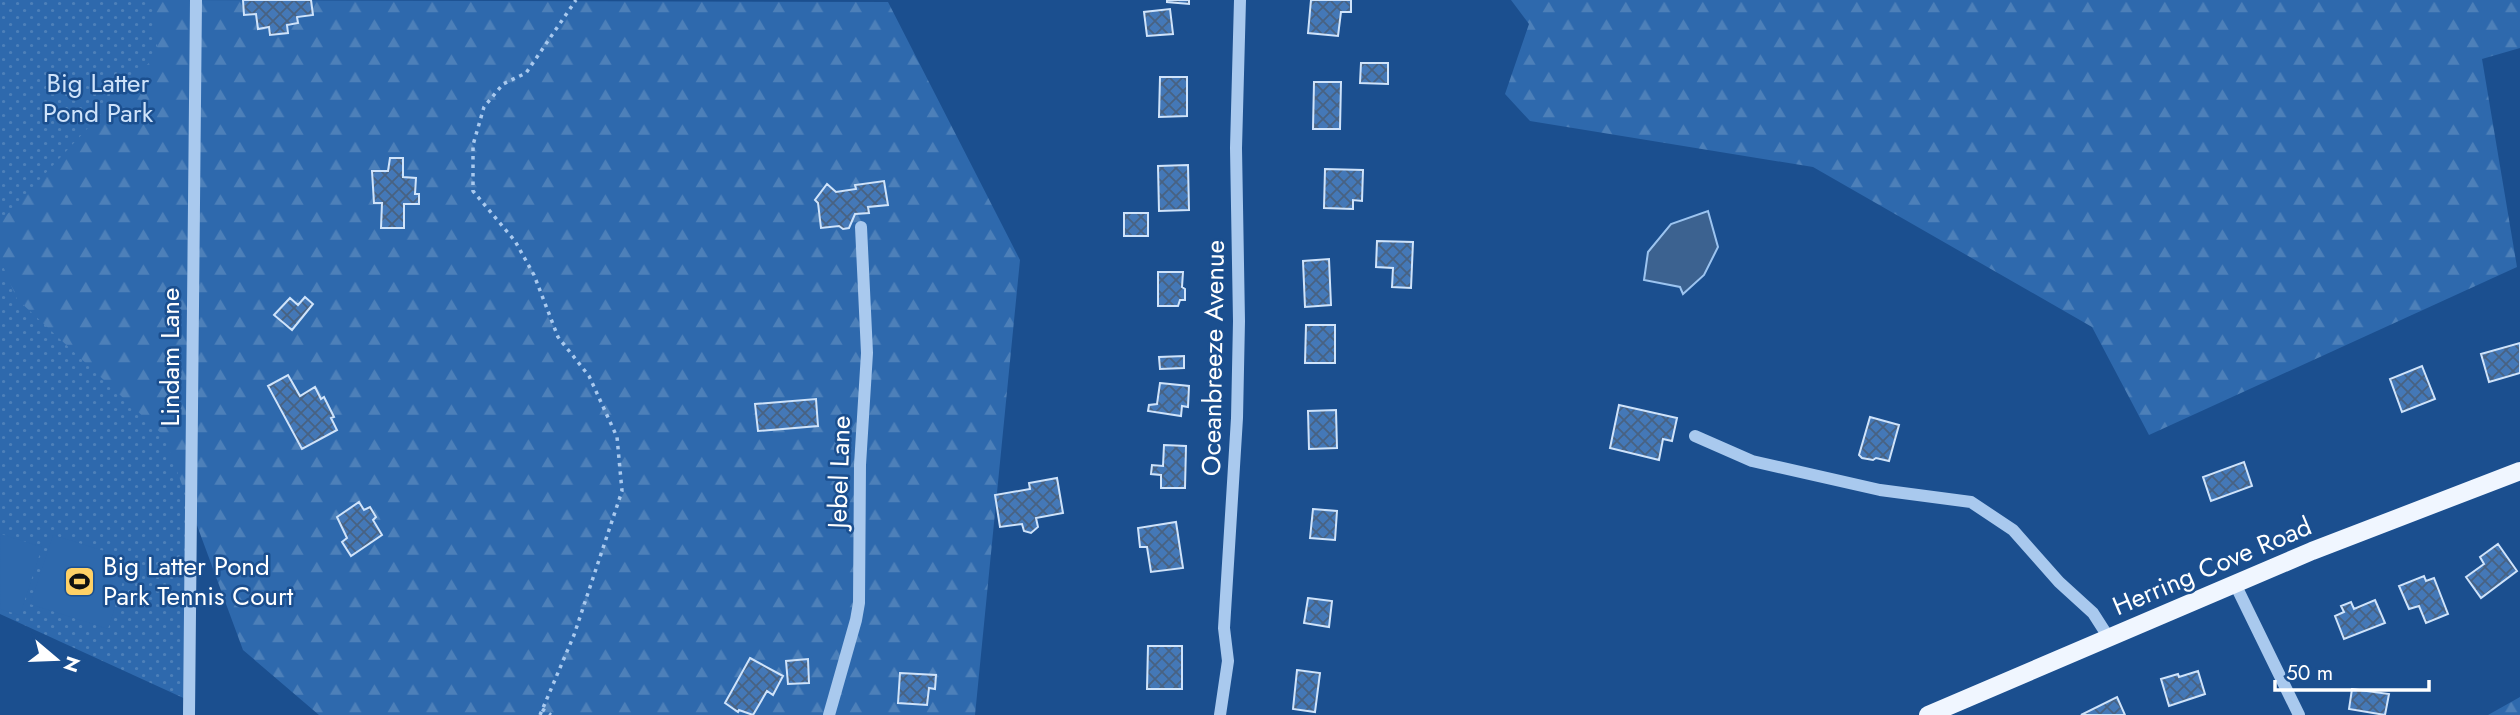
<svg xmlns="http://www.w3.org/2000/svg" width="2520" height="715" font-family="Jost,sans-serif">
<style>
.grass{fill:url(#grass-dots)}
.forest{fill:url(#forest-firs)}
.garden{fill:#2e69ad}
.water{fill:#3c6290;stroke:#9cc4f0;stroke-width:2}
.building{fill:url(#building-cross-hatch);stroke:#cfe3fa;stroke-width:2}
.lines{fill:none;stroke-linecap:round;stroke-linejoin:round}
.path{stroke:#a9c9ee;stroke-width:3.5;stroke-dasharray:3.5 5;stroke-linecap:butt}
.minor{stroke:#a9c9ee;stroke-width:12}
.major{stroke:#f0f6ff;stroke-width:18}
.labels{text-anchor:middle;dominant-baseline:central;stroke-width:5;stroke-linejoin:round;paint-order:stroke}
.park-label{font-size:26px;fill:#cfe3fa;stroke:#1b4f8f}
.street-label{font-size:26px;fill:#fff;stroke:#1b4f8f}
.poi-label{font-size:26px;fill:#fff;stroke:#1b4f8f;text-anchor:start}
</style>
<defs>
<pattern id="grass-dots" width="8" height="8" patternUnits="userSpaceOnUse" patternTransform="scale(1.75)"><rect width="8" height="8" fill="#2e69ad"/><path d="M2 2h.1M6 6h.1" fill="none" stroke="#4d80b9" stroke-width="1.8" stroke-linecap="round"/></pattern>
<pattern id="forest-firs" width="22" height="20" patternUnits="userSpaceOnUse" patternTransform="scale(1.75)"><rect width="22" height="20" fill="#2e69ad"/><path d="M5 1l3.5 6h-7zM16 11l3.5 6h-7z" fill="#4d80b9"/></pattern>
<pattern id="building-cross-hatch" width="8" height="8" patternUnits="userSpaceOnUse" patternTransform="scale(1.75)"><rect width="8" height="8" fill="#4478b7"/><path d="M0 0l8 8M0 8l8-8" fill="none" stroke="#486282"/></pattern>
</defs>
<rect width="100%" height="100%" fill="#1b4f8f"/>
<path class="grass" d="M0 0H196L190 701 0 614Z"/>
<path class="forest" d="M153 0 888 2 1020 260 975 715H319L243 650 164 436 17 299 0 259V222L158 53Z
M1511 0H2520V48L2482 59 2517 267 2149 435 2092 327 1813 167 1530 121 1505 94 1529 24Z
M2520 697V715H2488Z"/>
<path class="garden" d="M1 534 42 547 20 615 0 609Z
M53 535 130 559 108 629 30 604Z"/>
<path class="water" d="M1708 211 1718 247 1704 275 1683 294 1680 287 1644 280 1648 252 1671 224Z"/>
<path class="building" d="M243 0H311L313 15 297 17 298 23 287 25 288 33 270 35 269 27 258 29 256 14 244 15Z
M1167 0H1189V4L1167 2Z
M1311 0H1351V12H1341L1338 36 1308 33Z
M1170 9 1173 34 1147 36 1144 12Z
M1361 63H1388V84L1360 83Z
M1160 77H1187V116L1159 117Z
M1314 82H1341L1340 129H1313Z
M390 158H403V177L416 178 415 194H419V204H404V228H381L382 203H374L372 171H388Z
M1188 165 1189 210 1159 211 1158 166Z
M1325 169 1363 170 1362 201 1353 200V209L1324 208Z
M884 181 888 205 868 207 869 213 855 214 849 228 843 229 839 226 821 228 818 203 815 200 827 184 836 192 856 189 855 185Z
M1124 213H1148V236H1124Z
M1377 241 1413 242 1411 288 1392 287 1393 268 1376 267Z
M1329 259 1331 305 1305 307 1303 261Z
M1158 272H1183L1182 287 1185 289V300H1180L1178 306H1158Z
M305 297 313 304 292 330 274 315 290 298 298 305Z
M1306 325H1335V363H1305Z
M2520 343V373L2489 382 2481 354Z
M1184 356V368L1160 369 1159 357Z
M2422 366 2435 399 2402 412 2390 379Z
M288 375 300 396 315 387 321 399 324 397 334 417 331 418 337 430 302 449 268 386Z
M1160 383 1189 386 1188 407 1182 406 1181 416 1148 411 1149 405 1157 404Z
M816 399 818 426 758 431 755 404Z
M1619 405 1677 418 1672 441 1663 439 1659 460 1610 448Z
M1336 410 1337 448 1309 449 1308 411Z
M1870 417 1899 425 1889 461 1876 458 1873 460 1862 458 1859 455Z
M1164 445 1186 446 1185 488H1161V475L1151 474 1152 465 1163 466Z
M2244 462 2252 486 2211 501 2203 477Z
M1057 478 1063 513 1036 518 1038 527 1031 533 1024 531 1022 524 1000 527 995 495 1030 489 1029 483Z
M359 502 364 510 370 507 376 517 373 520 382 535 351 556 342 542 347 538 337 517Z
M1313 509 1337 511 1335 540 1310 538Z
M1176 522 1183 568 1151 572 1147 547H1140L1138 528Z
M2498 544 2517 571 2481 598 2466 577 2484 564 2480 557Z
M2424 576 2426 581 2434 578 2448 614 2426 623 2419 606 2409 609 2399 586Z
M1308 598 1332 601 1329 627 1304 623Z
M2375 600 2385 623 2344 639 2335 616 2344 612 2341 606 2351 602 2354 609Z
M1148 646H1182V689H1147Z
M750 658 783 676 773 695 767 691 753 715 739 710 738 712 725 703Z
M808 659 809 683 788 684 786 661Z
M1297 670 1320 673 1315 712 1293 709Z
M2198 671 2205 694 2169 706 2161 679 2178 674 2179 677Z
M900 673 936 675 935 689 929 688 927 705 898 703Z
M2352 689 2389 694 2385 715 2349 709Z
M2117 697 2125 715H2081Z"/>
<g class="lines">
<path class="path" d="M542 709 551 715
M540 715 574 635 622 491 617 437 589 376 558 337 534 275 515 241 473 191V145L484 107 503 84 526 73 576 0"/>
<path class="minor" d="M1695 436 1752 461 1880 490 1971 502 2013 530 2059 582 2093 613 2109 638
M2236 586 2299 715
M189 715 196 0
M829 715 856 620 859 603 860 465 867 353 861 227
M1220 715 1228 661 1224 628 1237 418 1239 321 1236 148 1240 0"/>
<path class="major" d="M1928 715 2312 551 2520 471"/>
</g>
<defs>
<symbol id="stadium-square" viewBox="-11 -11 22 22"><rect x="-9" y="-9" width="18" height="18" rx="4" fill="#ffd166" stroke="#1b4f8f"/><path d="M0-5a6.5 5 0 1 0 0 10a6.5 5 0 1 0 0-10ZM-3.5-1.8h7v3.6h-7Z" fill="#111"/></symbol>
</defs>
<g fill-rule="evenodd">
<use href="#stadium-square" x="62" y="564" width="35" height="35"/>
</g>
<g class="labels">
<g class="park-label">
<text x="98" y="83">Big Latter<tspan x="98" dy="30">Pond Park</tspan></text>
</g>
<g class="street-label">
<text transform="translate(170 357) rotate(-90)">Lindam Lane</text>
<text transform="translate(1213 358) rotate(-89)">Oceanbreeze Avenue</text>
<text transform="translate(839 472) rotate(-88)">Jebel Lane</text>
<text transform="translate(2212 566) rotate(-23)">Herring Cove Road</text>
</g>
<g class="poi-label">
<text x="103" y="566">Big Latter Pond<tspan x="103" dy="30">Park Tennis Court</tspan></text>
</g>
</g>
<g transform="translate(56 659) rotate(109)" stroke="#1b4f8f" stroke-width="5" paint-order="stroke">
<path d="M0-5L12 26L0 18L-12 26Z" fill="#ffffff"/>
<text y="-10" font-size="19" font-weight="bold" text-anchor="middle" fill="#ffffff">N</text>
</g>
<path d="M2275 680v10h154v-10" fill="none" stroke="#ffffff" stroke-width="3.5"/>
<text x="2286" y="680" font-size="21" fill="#ffffff" stroke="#1b4f8f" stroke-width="5" paint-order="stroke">50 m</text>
</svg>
